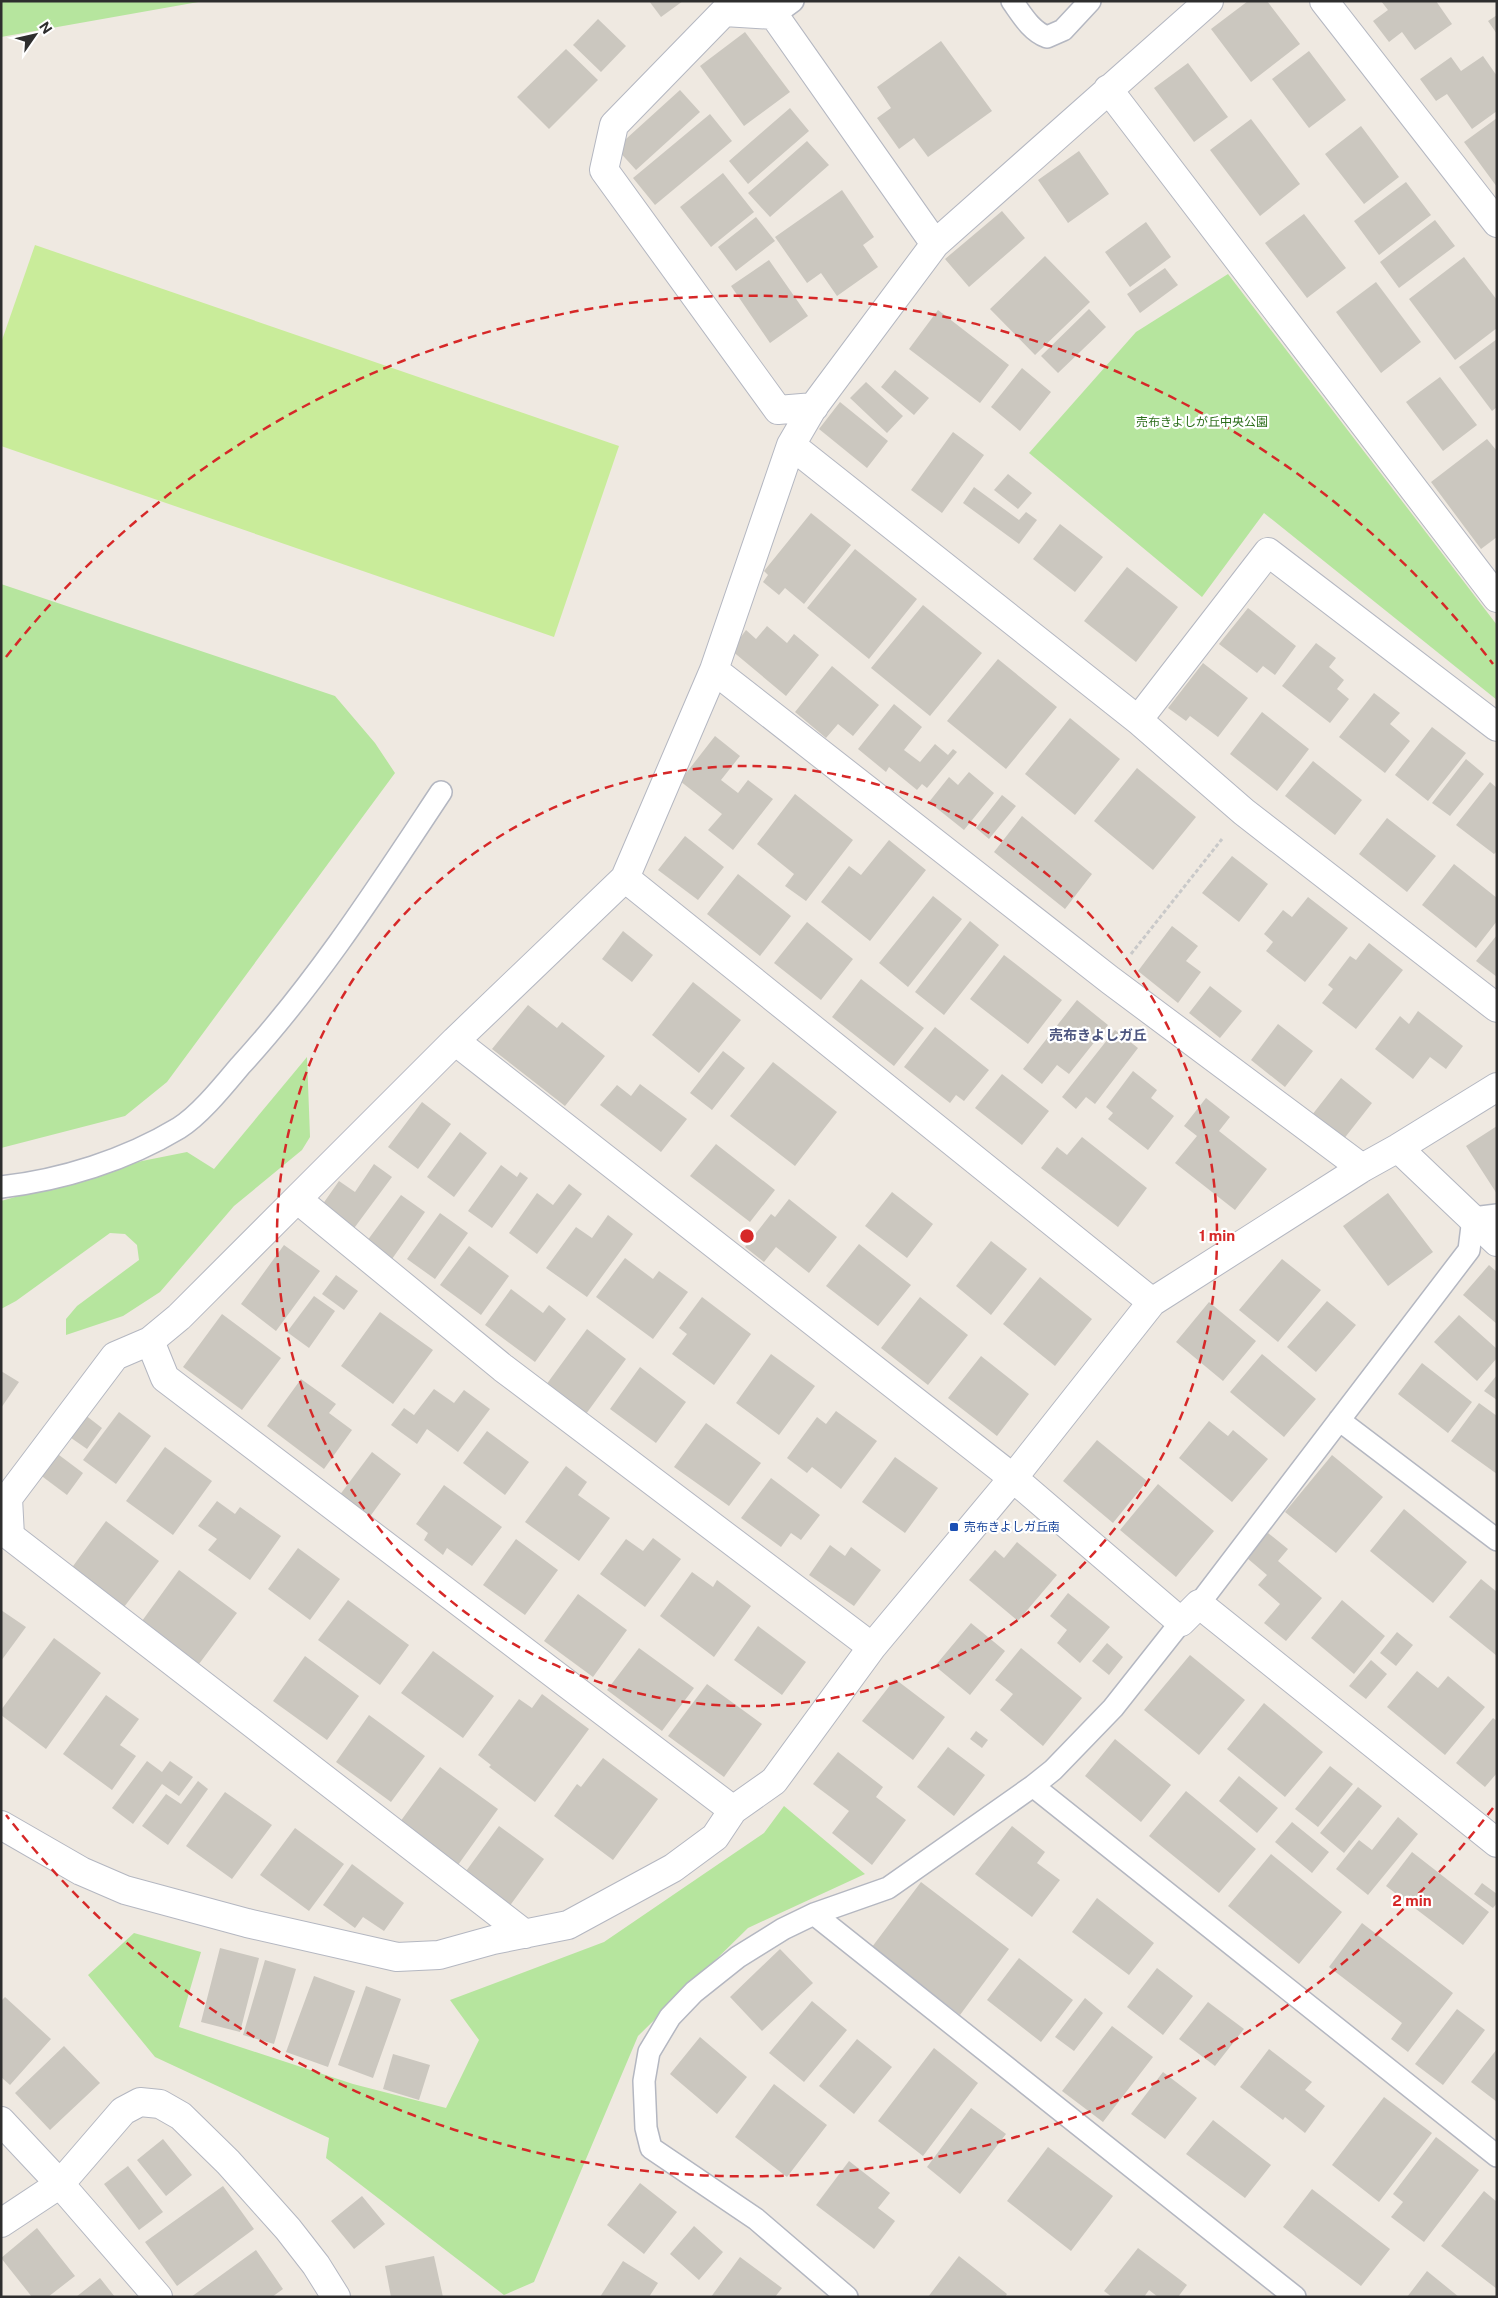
<svg xmlns="http://www.w3.org/2000/svg" width="1498" height="2298" font-family="'Public Sans','Noto Sans JP',sans-serif">
<style>
.green{fill:#b6e59e}
.pitch{fill:#c9ec9a}
.building{fill:#cbc7bf}
.lines{fill:none;stroke-linecap:round;stroke-linejoin:round}
.service-casing{stroke:#b4b7c1;stroke-width:24}
.minor-casing{stroke:#b4b7c1;stroke-width:30}
.path{stroke:#c9c9c9;stroke-width:3;stroke-dasharray:4 2.5;stroke-linecap:butt}
.service{stroke:#fff;stroke-width:21}
.minor{stroke:#fff;stroke-width:28}
.ring{fill:none;stroke:#d62828;stroke-width:2.5;stroke-dasharray:9 6}
.transit-dot{fill:#1a4fb4;stroke:#fff;stroke-width:2}
.labels{text-anchor:middle;dominant-baseline:central;stroke-width:4.5;stroke-linejoin:round;paint-order:stroke}
.park-label{font-size:12px;fill:#2c6e1b;stroke:#fff}
.transit-label{font-size:12px;fill:#164399;stroke:#fff;text-anchor:start}
.neighbourhood-label{font-size:14px;font-weight:bold;fill:#4d5680;stroke:#fff}
.centre{fill:#d62828;stroke:#fff;stroke-width:2.5}
.ring-label{font-size:15px;text-anchor:middle;font-weight:bold;fill:#d62828;stroke:#fff;stroke-width:4.5;stroke-linejoin:round;paint-order:stroke}
</style>
<rect width="100%" height="100%" fill="#efe9e1"/>
<path class="green" d="M1 1H204L1 37Z
M1228 274 1497 625V700L1264 513 1202 597 1029 453 1136 332Z
M1 584 335 696 375 743 395 773 167 1082 125 1116 1 1148Z
M307 1057 310 1137 302 1150 234 1206 160 1292 123 1316 66 1335V1319L77 1306 139 1260 137 1245 125 1234 110 1233 16 1301 1 1309V1201L142 1161 187 1152 214 1169Z
M784 1806 865 1874 748 1928 638 2036 534 2282 504 2295 326 2158 329 2138 155 2057 88 1975 134 1933 201 1952 179 2027 353 2084 446 2108 479 2040 450 2000 604 1942 764 1833Z"/>
<path class="pitch" d="M35 245 619 446 554 637 1 446V343Z"/>
<path class="building" d="M649 1H683L661 17Z
M1248 1H1267L1300 44 1251 82 1211 29Z
M1381 1H1436L1452 24 1415 50 1402 32 1389 42 1373 21 1388 10Z
M1497 15V34L1488 21Z
M598 19 626 46 601 72 573 45Z
M745 32 790 92 744 126 700 66Z
M941 41 992 111 928 157 914 138 899 149 877 118 891 108 877 87Z
M566 49 598 80 549 129 517 97Z
M1309 51 1346 100 1309 128 1272 79Z
M1483 56 1497 76V111L1472 129 1447 94 1436 101 1420 79 1451 57 1461 71Z
M1188 63 1228 117 1194 142 1154 88Z
M680 90 700 112 636 170 616 148Z
M790 108 809 131 748 184 729 161Z
M710 114 732 141 655 205 633 178Z
M1497 118V187L1464 142Z
M1251 119 1300 184 1260 216 1210 150Z
M1361 126 1399 177 1364 204 1325 154Z
M807 141 829 165 770 217 748 193Z
M1079 151 1109 194 1068 223 1038 180Z
M723 173 754 212 711 247 680 207Z
M1406 182 1431 215 1379 255 1354 221Z
M842 190 874 237 863 245 878 267 837 296 821 273 807 283 775 237Z
M1002 211 1025 238 969 287 945 259Z
M1304 214 1346 268 1307 298 1265 243Z
M756 217 775 241 736 271 718 247Z
M1435 220 1455 246 1399 288 1380 262Z
M1146 222 1171 257 1130 287 1105 252Z
M1045 256 1090 302 1035 355 990 309Z
M1464 257 1497 300V328L1455 360 1409 299Z
M769 260 808 316 770 343 731 286Z
M1165 268 1178 285 1140 313 1127 294Z
M1376 282 1421 342 1381 373 1336 312Z
M1089 309 1106 327 1058 373 1041 356Z
M938 310 1009 365 980 403 909 349Z
M1497 339V407L1492 411 1459 367Z
M1022 368 1051 392 1020 431 991 407Z
M895 370 929 398 914 415 881 387Z
M1440 377 1477 425 1443 451 1406 402Z
M866 382 903 416 887 433 850 398Z
M840 402 888 441 867 468 819 429Z
M953 432 984 455 942 513 911 490Z
M1487 439 1497 451V537L1481 549 1431 482Z
M1008 474 1032 493 1018 509 994 490Z
M974 487 1019 520 1026 512 1037 520 1019 544 963 503Z
M811 513 851 545 804 604 785 588 779 595 763 582 768 575 764 571Z
M1060 524 1103 557 1075 592 1033 559Z
M855 549 917 599 869 659 807 608Z
M1127 567 1178 607 1136 662 1084 621Z
M923 605 982 653 930 716 871 668Z
M1248 608 1296 646 1275 675 1263 666 1257 673 1219 644Z
M767 626 787 643 794 634 819 655 786 696 731 650 746 630 756 639Z
M1316 643 1336 658 1329 667 1344 680 1337 689 1349 699 1330 723 1282 686Z
M998 659 1057 707 1006 769 947 721Z
M1203 663 1248 698 1218 737 1190 716 1186 721 1168 708Z
M832 666 879 705 853 736 838 724 826 738 795 712Z
M1374 693 1400 713 1390 724 1410 741 1385 773 1339 737Z
M894 704 922 727 904 750 920 762 935 744 948 755 953 749 957 752 927 788 922 784 917 790 889 767 886 772 858 749Z
M1262 712 1309 749 1277 791 1230 754Z
M1070 718 1120 759 1075 815 1025 774Z
M1432 727 1466 753 1428 801 1395 775Z
M715 736 740 756 721 780 738 793 748 780 773 799 733 850 708 830 722 814 680 781Z
M1466 759 1484 774 1450 816 1432 803Z
M1313 761 1362 800 1335 835 1285 796Z
M1137 768 1196 817 1153 870 1094 821Z
M969 772 994 793 964 830 929 802 949 777 958 785Z
M1490 782 1497 788V851L1494 854 1456 825Z
M795 794 853 840 806 901 785 886 794 874 757 844Z
M1002 795 1016 806 989 839 976 828Z
M1022 816 1092 874 1065 909 994 852Z
M1387 818 1436 856 1407 892 1359 854Z
M685 836 724 867 698 900 658 870Z
M889 840 926 870 870 941 821 902 849 866 861 875Z
M1232 856 1268 884 1239 922 1202 893Z
M1454 864 1497 898V921L1476 948 1422 905Z
M738 874 791 916 760 956 707 914Z
M933 896 962 919 908 987 879 963Z
M1308 897 1348 928 1305 982 1266 951 1273 942 1264 934 1283 910 1292 917Z
M970 921 999 945 944 1015 915 992Z
M807 922 853 959 821 1000 774 963Z
M1172 926 1198 946 1186 961 1201 972 1178 1003 1138 971Z
M623 931 653 955 632 982 602 959Z
M1497 935V977L1476 961Z
M1369 943 1403 970 1356 1029 1322 1003 1333 989 1328 985 1350 956 1356 960Z
M1004 955 1062 1000 1028 1044 970 999Z
M861 979 924 1028 894 1066 832 1017Z
M693 982 741 1020 699 1073 652 1035Z
M1210 986 1242 1011 1220 1038 1189 1013Z
M1077 1000 1108 1025 1069 1074 1057 1065 1042 1084 1023 1069Z
M528 1005 557 1028 562 1022 605 1056 565 1106 492 1049Z
M1418 1011 1463 1046 1446 1069 1430 1057 1413 1079 1375 1049 1400 1016 1409 1024Z
M1278 1024 1313 1051 1285 1087 1251 1060Z
M935 1027 989 1070 964 1101 956 1095 950 1103 904 1067Z
M1115 1030 1138 1048 1095 1104 1086 1097 1076 1109 1062 1097Z
M723 1051 745 1068 712 1110 690 1093Z
M773 1062 837 1112 795 1166 730 1116Z
M1133 1071 1157 1090 1151 1098 1174 1116 1148 1150 1108 1119 1113 1113 1106 1107Z
M1002 1074 1049 1111 1022 1145 975 1108Z
M1341 1078 1372 1103 1343 1140 1312 1115Z
M640 1084 687 1119 661 1152 600 1105 617 1085 631 1096Z
M1206 1098 1230 1117 1219 1131 1267 1169 1235 1210 1175 1163 1197 1136 1184 1126Z
M422 1102 451 1124 418 1169 388 1147Z
M1497 1126V1194L1466 1146Z
M460 1132 487 1153 454 1197 427 1177Z
M1082 1137 1147 1188 1118 1227 1041 1168 1057 1147 1067 1155Z
M716 1144 775 1190 750 1222 690 1176Z
M374 1164 392 1177 352 1231 320 1208 339 1181 355 1192Z
M501 1165 517 1177 520 1172 528 1178 492 1228 468 1211Z
M569 1184 582 1194 537 1254 509 1233 537 1193 553 1205Z
M892 1192 933 1224 907 1258 865 1226Z
M1388 1193 1433 1252 1388 1286 1343 1226Z
M401 1195 425 1212 392 1259 367 1241Z
M789 1199 837 1237 809 1273 776 1247 764 1262 745 1247 771 1214 775 1217Z
M440 1213 468 1233 435 1279 407 1259Z
M608 1215 633 1234 587 1297 546 1268 576 1227 592 1238Z
M991 1241 1027 1269 991 1315 956 1286Z
M859 1244 911 1285 878 1326 826 1286Z
M284 1245 320 1271 276 1331 241 1304Z
M469 1246 509 1276 481 1315 440 1285Z
M625 1258 653 1279 659 1271 688 1292 653 1339 596 1297Z
M1282 1259 1321 1290 1278 1342 1239 1310Z
M1489 1265 1497 1272V1324L1463 1295Z
M336 1275 358 1291 344 1310 322 1294Z
M1040 1277 1092 1319 1055 1366 1003 1324Z
M511 1289 543 1313 549 1305 566 1319 535 1362 485 1325Z
M314 1296 335 1311 309 1348 287 1332Z
M702 1297 751 1334 714 1385 672 1354 687 1334 679 1328Z
M920 1297 968 1335 928 1385 881 1348Z
M1327 1301 1356 1325 1316 1372 1287 1347Z
M1209 1302 1256 1341 1223 1381 1176 1342Z
M380 1312 433 1350 393 1404 341 1366Z
M222 1314 281 1358 242 1410 183 1367Z
M1459 1315 1497 1349V1358L1477 1381 1434 1342Z
M587 1329 626 1359 586 1414 546 1385Z
M771 1354 815 1386 779 1435 736 1403Z
M1262 1354 1316 1399 1284 1437 1230 1392Z
M981 1356 1029 1394 997 1436 948 1398Z
M1422 1363 1472 1402 1448 1433 1398 1394Z
M640 1367 686 1402 656 1443 610 1409Z
M1 1371 19 1382 1 1408Z
M1497 1375V1400L1484 1391Z
M301 1379 336 1404 329 1413 352 1430 324 1469 267 1426Z
M434 1389 454 1403 464 1390 490 1409 458 1452 427 1429 417 1444 391 1425 404 1408 414 1415Z
M1479 1403 1497 1416V1474L1451 1441Z
M80 1411 102 1428 87 1449 64 1433Z
M836 1411 877 1441 841 1489 812 1467 807 1473 787 1458 817 1417 826 1424Z
M119 1412 151 1436 116 1484 83 1460Z
M1209 1421 1228 1436 1233 1430 1268 1459 1232 1502 1179 1458Z
M706 1423 761 1463 729 1506 674 1467Z
M487 1431 529 1462 505 1495 463 1463Z
M1097 1440 1147 1481 1113 1523 1063 1481Z
M165 1447 212 1481 173 1535 126 1501Z
M51 1449 83 1473 67 1495 35 1471Z
M372 1452 401 1474 366 1522 336 1500Z
M1332 1455 1383 1497 1336 1553 1285 1512Z
M895 1457 938 1488 905 1533 862 1502Z
M566 1466 587 1482 578 1495 610 1518 579 1561 525 1522Z
M771 1478 820 1515 801 1540 791 1533 781 1547 741 1518Z
M1158 1484 1214 1531 1176 1577 1120 1530Z
M444 1485 502 1527 472 1566 447 1548 443 1555 424 1540 428 1533 416 1524Z
M217 1501 235 1514 240 1507 281 1536 250 1580 208 1550 217 1539 198 1526Z
M1404 1509 1467 1562 1433 1603 1370 1551Z
M106 1521 159 1561 121 1611 68 1573Z
M1268 1533 1288 1549 1278 1561 1322 1598 1286 1641 1264 1623 1280 1604 1258 1585 1267 1575 1247 1558Z
M653 1538 681 1559 645 1607 600 1574 626 1539 643 1551Z
M516 1539 558 1570 525 1615 483 1585Z
M1017 1542 1057 1575 1018 1621 969 1580 995 1550 1004 1558Z
M830 1545 845 1556 851 1547 881 1570 854 1606 809 1575Z
M298 1548 340 1579 310 1620 268 1589Z
M179 1570 237 1613 199 1664 142 1621Z
M692 1572 713 1587 717 1580 751 1606 714 1657 660 1616Z
M1481 1579 1497 1592V1656L1449 1617Z
M1068 1593 1110 1627 1080 1663 1057 1643 1067 1630 1050 1616Z
M578 1594 627 1630 593 1677 544 1641Z
M348 1600 409 1645 380 1685 318 1640Z
M1342 1600 1385 1636 1354 1674 1311 1638Z
M1 1610 26 1627 1 1661Z
M971 1623 1005 1651 970 1695 935 1666Z
M758 1626 806 1662 782 1695 734 1660Z
M1397 1632 1413 1645 1396 1666 1380 1653Z
M54 1638 101 1673 46 1749 1 1715V1710Z
M1107 1643 1123 1657 1109 1675 1092 1661Z
M639 1648 694 1688 662 1731 607 1690Z
M1021 1648 1082 1698 1043 1746 1000 1710 1013 1694 995 1680Z
M433 1651 494 1696 463 1738 401 1693Z
M1190 1655 1245 1700 1199 1755 1144 1710Z
M305 1656 359 1696 327 1740 273 1701Z
M1371 1660 1387 1674 1366 1699 1349 1686Z
M1417 1671 1438 1688 1448 1676 1485 1707 1445 1755 1387 1707Z
M895 1679 945 1717 913 1760 862 1721Z
M707 1684 762 1724 724 1777 668 1736Z
M542 1694 589 1729 535 1802 489 1767 491 1765 478 1755 519 1699 532 1708Z
M106 1695 139 1719 120 1745 136 1756 112 1790 63 1754Z
M1264 1703 1323 1752 1285 1797 1227 1749Z
M369 1715 425 1756 391 1802 336 1762Z
M1493 1718 1497 1721V1773L1485 1787 1456 1763Z
M976 1731 988 1740 982 1748 970 1739Z
M1115 1739 1171 1785 1141 1822 1085 1776Z
M948 1747 985 1775 954 1816 917 1787Z
M838 1752 883 1787 876 1797 906 1820 872 1865 832 1833 849 1811 813 1784Z
M603 1758 658 1799 613 1860 554 1816 577 1784 581 1787Z
M147 1761 162 1772 170 1761 193 1777 179 1796 162 1784 133 1824 112 1808Z
M1330 1766 1353 1784 1318 1827 1295 1809Z
M440 1767 498 1809 458 1865 400 1822Z
M1239 1776 1278 1808 1257 1833 1219 1801Z
M198 1781 208 1789 168 1845 142 1826 166 1794 181 1804Z
M1358 1787 1382 1806 1344 1853 1320 1833Z
M1186 1791 1256 1849 1219 1893 1149 1836Z
M225 1792 272 1825 232 1879 186 1846Z
M1398 1817 1418 1834 1368 1895 1336 1869 1359 1840 1372 1850Z
M1292 1822 1329 1852 1312 1873 1275 1842Z
M499 1826 544 1859 506 1911 461 1878Z
M1012 1826 1045 1852 1037 1863 1060 1880 1032 1917 975 1874Z
M295 1828 344 1864 309 1911 260 1875Z
M1412 1852 1489 1912 1463 1945 1386 1886Z
M1271 1854 1342 1912 1299 1964 1228 1906Z
M352 1864 404 1903 384 1931 363 1917 355 1928 323 1905Z
M921 1882 1009 1949 960 2015 872 1947Z
M1482 1883 1497 1894V1903L1493 1908 1474 1894Z
M1097 1898 1154 1943 1129 1975 1072 1932Z
M1362 1923 1453 1993 1408 2052 1391 2039 1402 2023 1329 1967Z
M220 1948 259 1958 240 2032 201 2022Z
M780 1949 813 1983 762 2031 730 1997Z
M1019 1958 1073 2000 1041 2042 987 2000Z
M265 1960 296 1969 274 2044 243 2035Z
M1157 1968 1193 1996 1163 2035 1127 2007Z
M314 1976 355 1991 328 2067 286 2052Z
M366 1986 401 1999 373 2078 338 2065Z
M5 1997 51 2039 10 2085 1 2077V2001Z
M1085 1998 1103 2013 1074 2051 1055 2037Z
M812 2001 847 2030 804 2082 769 2053Z
M1208 2002 1244 2029 1215 2066 1179 2039Z
M1457 2009 1485 2030 1443 2085 1415 2064Z
M1112 2026 1153 2057 1103 2122 1062 2091Z
M700 2037 747 2077 717 2114 670 2074Z
M857 2039 892 2067 854 2114 819 2086Z
M64 2046 100 2083 50 2130 15 2093Z
M934 2048 978 2083 923 2156 878 2121Z
M1269 2049 1312 2082 1305 2090 1325 2106 1305 2133 1285 2117 1283 2120 1240 2087Z
M1497 2049V2102L1471 2082Z
M393 2054 430 2065 419 2100 383 2089Z
M1163 2072 1197 2098 1165 2139 1131 2114Z
M774 2084 827 2125 787 2177 735 2137Z
M1384 2097 1432 2133 1379 2202 1332 2165Z
M971 2108 1006 2134 960 2194 927 2167Z
M1213 2120 1271 2165 1245 2198 1186 2154Z
M1436 2137 1479 2170 1424 2242 1391 2217 1403 2202 1393 2194Z
M163 2139 192 2175 166 2196 137 2160Z
M1048 2147 1113 2196 1071 2251 1007 2201Z
M849 2161 890 2193 878 2208 895 2221 874 2249 816 2205Z
M128 2166 163 2212 139 2230 104 2184Z
M640 2183 677 2212 644 2254 607 2225Z
M223 2186 254 2229 177 2286 145 2242Z
M1312 2189 1390 2249 1361 2286 1283 2227Z
M1484 2191 1497 2202V2289L1441 2246Z
M362 2196 385 2224 354 2249 331 2221Z
M694 2226 723 2252 699 2280 670 2254Z
M37 2228 75 2276 48 2297H32L1 2258Z
M1138 2248 1187 2285 1178 2297H1158L1149 2290 1144 2297H1112L1104 2291Z
M256 2250 283 2289 272 2297H191Z
M434 2256 443 2297H391L385 2266Z
M959 2256 1007 2294 1005 2297H928Z
M740 2257 782 2288 775 2297H711Z
M623 2261 658 2283 649 2297H600Z
M1427 2271 1459 2297H1407Z
M100 2278 115 2297H76Z"/>
<g class="lines">
<defs>
<path id="service" d="M1012 1C1022 15 1031 31 1047 37L1063 30 1090 1
M774 15 793 1
M1 1187C62 1180 126 1160 179 1128 200 1115 224 1085 240 1066 317 982 378 887 441 792
M1339 1420 1497 1540
M1199 1604 1469 1250 1473 1218 1497 1215
M1033 1786 1497 2156
M814 1914 1295 2297
M847 2297 756 2219 651 2148 646 2128 644 2081 649 2052 670 2017 694 1992 738 1957 783 1929 814 1914 888 1888 1033 1786 1053 1770 1113 1708 1181 1622"/>
<path id="minor" d="M1209 1 935 244 812 409 791 445 714 670 1110 980 1362 1168
M1324 1 1497 223
M1108 89 1497 598
M814 407 778 410 604 170 614 125 724 12 774 15 935 244
M791 445 1138 720 1268 552 1497 727
M1138 720 1244 812 1497 1008
M625 878 714 670
M1398 1148 1497 1242
M297 1199 455 1041
M1152 1302 625 878 455 1041 1013 1478 1181 1622 1199 1604 1497 1843
M150 1341 165 1378 733 1810
M1 1825 81 1871 125 1890 247 1923 397 1957 439 1955 493 1940 568 1925 673 1868 715 1837 733 1810 774 1781 872 1647 1013 1478 1152 1302 1362 1168 1398 1148 1497 1087
M525 1934 10 1536 8 1498 115 1356 150 1341 179 1317 297 1199 503 1368 872 1647
M1 2121 60 2184 158 2297
M1 2223 60 2184 123 2111 140 2102 160 2104 181 2116 228 2162 288 2229 316 2265 336 2297"/>
</defs>
<use href="#service" class="service-casing"/>
<use href="#minor" class="minor-casing"/>
<path class="path" d="M1131 954 1222 839"/>
<use href="#service" class="service"/>
<use href="#minor" class="minor"/>
</g>
<g class="ring">
<circle cx="747" cy="1236" r="470"/>
<path d="M1493 1808A940 940 0 0 1 6 1815M6 657A940 940 0 0 1 1493 664"/>
</g>
<rect class="transit-dot" x="949" y="1522" width="10" height="10" rx="2.5"/>
<g class="labels">
<g class="park-label">
<text x="1202" y="422">売布きよしが丘中央公園</text>
</g>
<g class="transit-label">
<text x="964" y="1527">売布きよしガ丘南</text>
</g>
<g class="neighbourhood-label">
<text x="1098" y="1035">売布きよしガ丘</text>
</g>
</g>
<circle cx="747" cy="1236" r="8" class="centre"/>
<g class="ring-label">
<text x="1217" y="1241">1 min</text>
<text x="1412" y="1906">2 min</text>
</g>
<rect width="1498" height="2298" fill="none" stroke="#2e2e2e" stroke-width="5"/>
<g transform="translate(35 35) rotate(56)" stroke="#ffffff" stroke-width="4" paint-order="stroke">
<path d="M0-4L9 19L0 12L-9 19Z" fill="#2e2e2e"/>
<text y="-8" font-size="14" font-weight="bold" text-anchor="middle" fill="#2e2e2e">N</text>
</g>
</svg>
